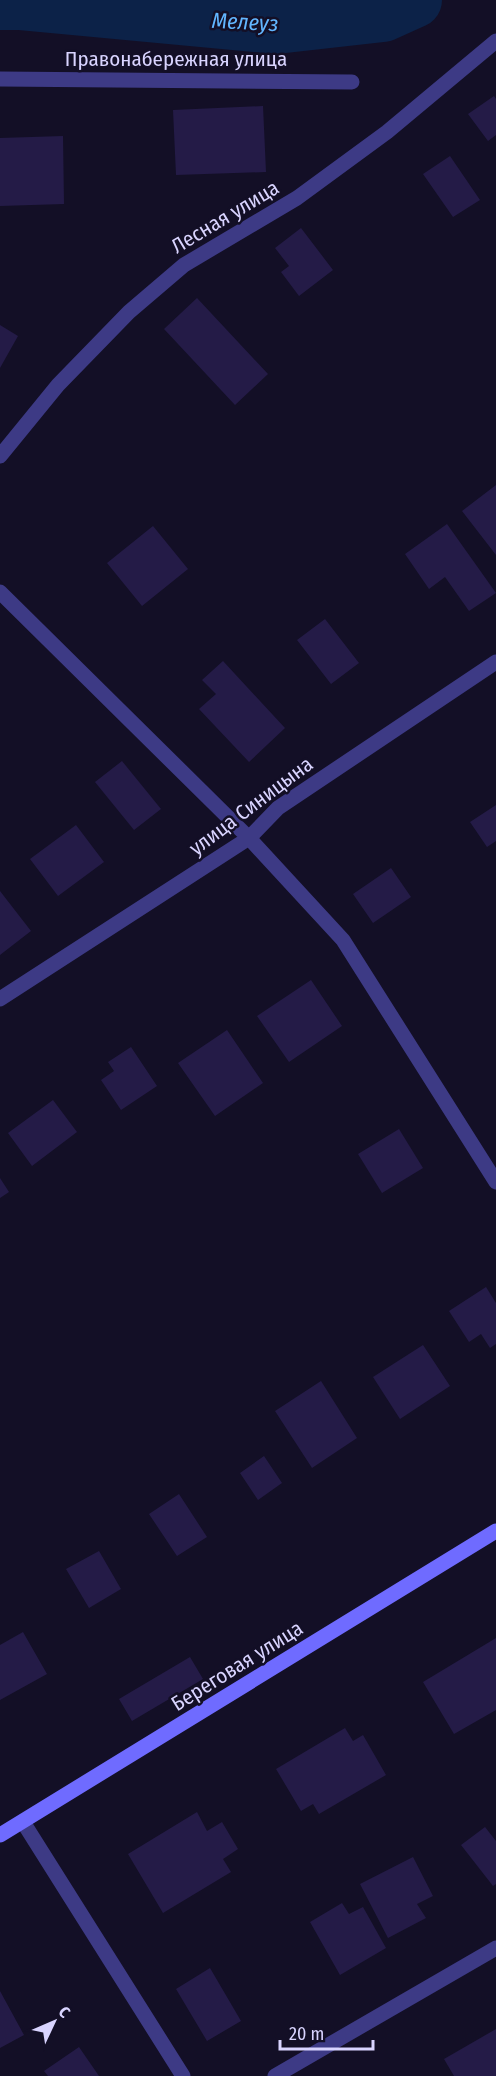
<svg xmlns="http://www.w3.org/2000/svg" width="496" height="2076" font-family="'Fira Sans Condensed',sans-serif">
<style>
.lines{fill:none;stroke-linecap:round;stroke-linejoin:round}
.river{stroke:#0c2248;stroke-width:56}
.building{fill:#241b47}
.minor{stroke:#3d3a85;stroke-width:15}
.secondary{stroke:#6f6bff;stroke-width:15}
.labels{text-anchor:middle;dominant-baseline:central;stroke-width:5;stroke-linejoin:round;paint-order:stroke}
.street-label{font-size:21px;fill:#d9d4ff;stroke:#130f26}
.water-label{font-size:22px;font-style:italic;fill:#62b6ff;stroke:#130f26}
</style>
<rect width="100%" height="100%" fill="#130f26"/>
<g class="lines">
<path class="river" d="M0 2H21L276 26 383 14 414 0"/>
</g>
<path class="building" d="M494 96 496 99V135L488 141 468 114Z
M263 106 266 172 176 175 173 110Z
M63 136 64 204 0 206V138Z
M450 156 480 200 453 217 423 174Z
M301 228 333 270 299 296 281 272 289 266 275 248Z
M197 298 268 374 235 405 164 329Z
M0 325 18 336 0 368Z
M496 485V555L462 511Z
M447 524 496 593 469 611 445 577 429 589 405 554Z
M153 526 188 569 142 606 107 563Z
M325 619 359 663 331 684 297 640Z
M223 661 285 728 249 762 199 709 216 694 202 680Z
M122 761 161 809 134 830 95 782Z
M496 805V841L487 847 470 822Z
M76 825 104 862 58 896 30 859Z
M391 868 411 897 373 923 353 894Z
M0 891 31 931 0 955Z
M311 980 342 1026 289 1062 257 1016Z
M227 1030 263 1083 215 1116 178 1063Z
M131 1047 157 1086 121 1110 101 1080 114 1071 108 1062Z
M53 1100 77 1132 32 1166 8 1133Z
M399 1129 423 1168 382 1193 358 1154Z
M0 1178 9 1192 0 1198Z
M486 1287 496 1303V1344L490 1348 481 1334 469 1342 449 1311Z
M423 1345 450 1386 400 1419 373 1377Z
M321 1381 357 1438 312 1468 275 1411Z
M264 1456 282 1483 258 1500 240 1473Z
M179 1494 207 1537 177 1556 149 1514Z
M99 1551 121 1589 89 1608 66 1569Z
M23 1632 47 1674 0 1700V1645Z
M496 1638V1710L454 1734 423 1682Z
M190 1657 203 1679 132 1721 119 1699Z
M345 1728 353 1741 363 1735 386 1775 319 1814 313 1804 301 1811 276 1769Z
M197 1812 207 1831 222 1822 238 1849 223 1859 231 1872 163 1913 128 1854Z
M485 1827 496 1841V1884L493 1886 461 1845Z
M413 1857 433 1896 417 1904 426 1918 388 1938 360 1884Z
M342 1903 349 1914 363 1907 386 1948 340 1975 310 1922Z
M210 1968 241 2021 207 2041 176 1989Z
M0 1991 24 2035 0 2048Z
M496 2029V2076H454L444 2059Z
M79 2047 99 2076H48L44 2071Z"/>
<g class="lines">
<path class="minor" d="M0 79 352 82
M0 456 58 385 129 312 184 265 297 198 387 132 496 41
M0 592 249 838 343 940 496 1182
M0 999 249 838 278 808 496 662
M23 1822 183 2076
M275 2076 496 1948"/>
<path class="secondary" d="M0 1835 496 1531"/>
</g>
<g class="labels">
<g class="street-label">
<text x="176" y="59">Правонабережная улица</text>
<text transform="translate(225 217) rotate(-31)">Лесная улица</text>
<text transform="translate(251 806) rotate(-37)">улица Синицына</text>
<text transform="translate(237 1666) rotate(-32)">Береговая улица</text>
</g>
<g class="water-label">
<text transform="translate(245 22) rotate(3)">Мелеуз</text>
</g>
</g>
<g transform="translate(54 2022) rotate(46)" stroke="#130f26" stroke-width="4.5" paint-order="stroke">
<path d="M0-4.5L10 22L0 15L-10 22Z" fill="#d9d4ff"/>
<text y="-9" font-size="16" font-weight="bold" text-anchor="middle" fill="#d9d4ff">С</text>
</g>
<path d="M280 2040v9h93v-9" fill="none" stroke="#d9d4ff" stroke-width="3"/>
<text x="289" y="2040" font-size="18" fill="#d9d4ff" stroke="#130f26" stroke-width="4.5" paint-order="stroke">20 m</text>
</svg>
